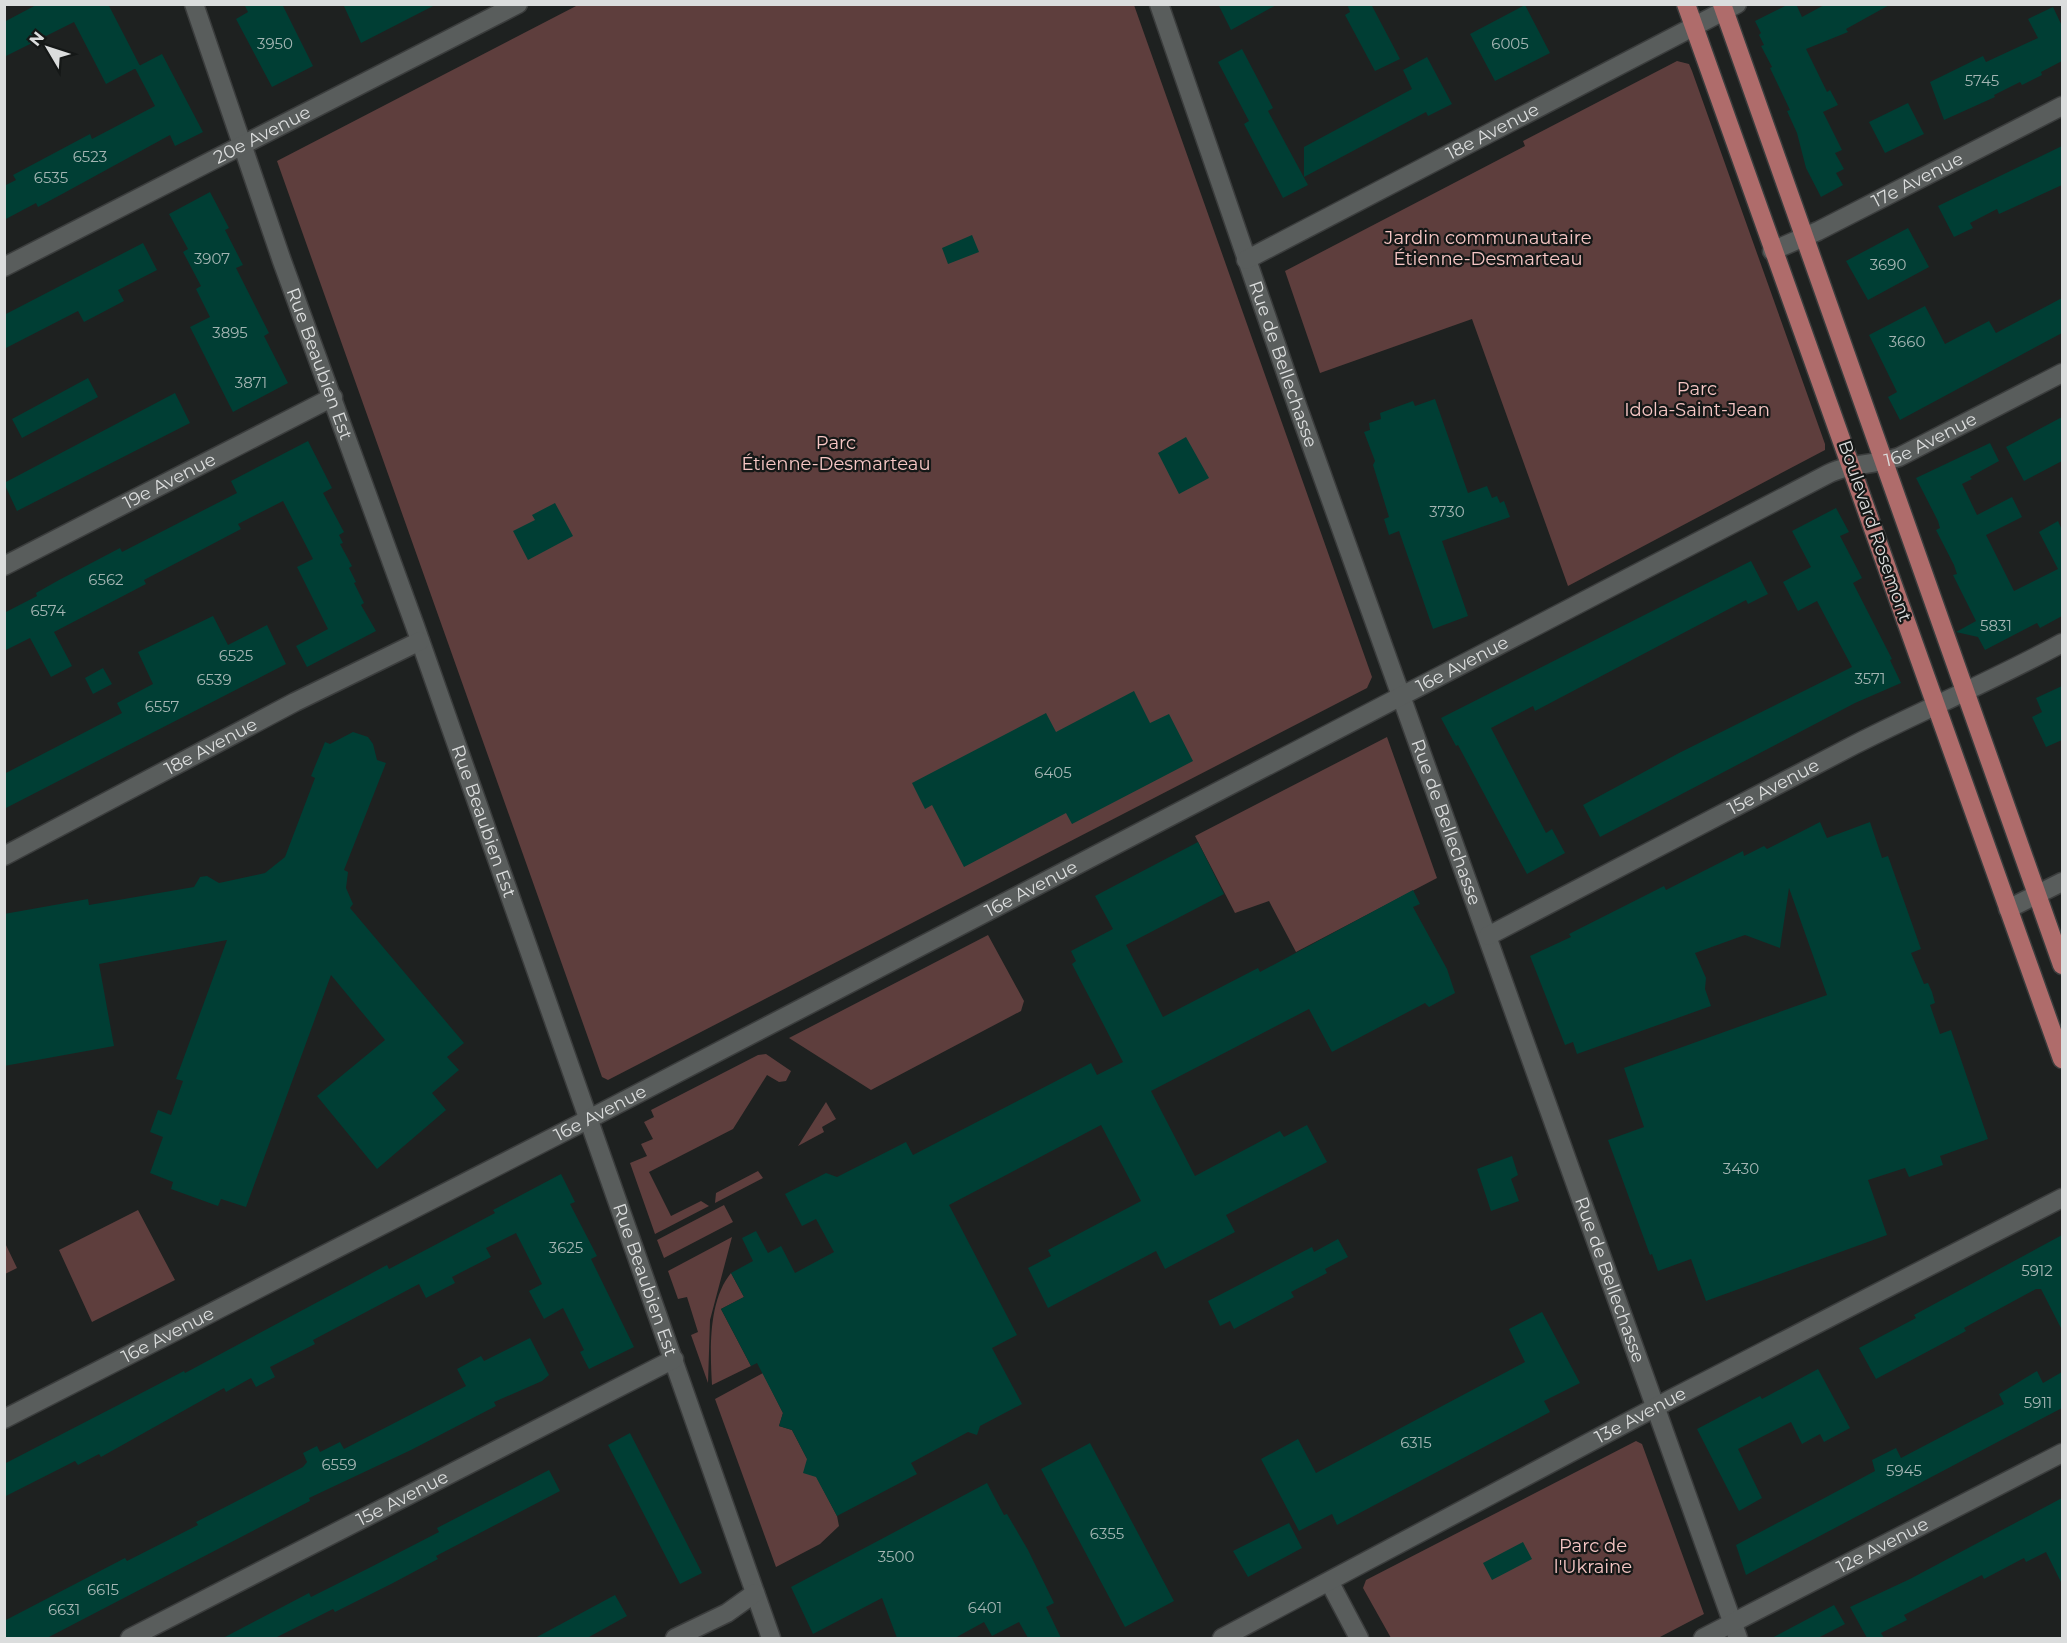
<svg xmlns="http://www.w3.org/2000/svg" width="2067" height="1643" font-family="Montserrat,sans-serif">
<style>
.green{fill:#5e3e3d}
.building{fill:#003e34}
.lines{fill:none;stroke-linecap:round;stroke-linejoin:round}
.minor-casing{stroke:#3b3d3d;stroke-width:21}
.major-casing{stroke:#3b3d3d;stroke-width:21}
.minor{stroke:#595d5c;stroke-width:18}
.major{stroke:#af6c6b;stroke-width:18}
.labels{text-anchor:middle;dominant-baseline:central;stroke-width:4.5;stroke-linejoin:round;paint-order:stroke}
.number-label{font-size:15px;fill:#a4b5b3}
.street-label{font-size:18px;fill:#dbdddd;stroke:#151817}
.park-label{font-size:18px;fill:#f7c7c5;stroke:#151817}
</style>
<rect width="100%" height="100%" fill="#1e2120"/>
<path class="green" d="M578 5H1134L1372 677 1367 688 608 1080 602 1077 277 161Z
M1677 61 1689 64 1692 71 1825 444V450L1568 586 1472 319 1320 373 1285 271 1525 146 1523 141Z
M1387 737 1437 878 1296 952 1269 901 1235 913 1195 836Z
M988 935 1024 1001 1021 1011 871 1090 789 1038Z
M766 1054 791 1071 786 1081 779 1082 767 1075 733 1129 649 1172 671 1216 701 1201 709 1206 655 1234 630 1163 647 1156 641 1144 653 1139 644 1122 654 1117 651 1110 758 1055Z
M826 1102 836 1119 822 1127 824 1132 798 1146Z
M758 1171 763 1178 715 1203 716 1193Z
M724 1205 733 1222 664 1258 657 1240Z
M138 1210 175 1280 92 1322 59 1250Z
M732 1237 710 1320 708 1383 691 1335 698 1332 687 1297 678 1299 668 1271Z
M4 1241 17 1268 5 1274H4Z
M731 1273 744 1297 721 1309 751 1366 712 1385C710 1350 708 1301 731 1273Z
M763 1373 783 1413 779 1426 792 1430 837 1516 839 1526 820 1544 776 1567 715 1399Z
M1636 1441 1642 1444 1704 1614 1658 1638H1391L1363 1588 1366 1580Z"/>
<path class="building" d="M38 4H108L140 66 106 84 74 22 4 57V22Z
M244 4H282L313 66 272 87 236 19 248 12Z
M343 4H437L361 43Z
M1218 4H1278L1231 30Z
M1347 4H1371L1400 59 1375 71 1345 15 1350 12Z
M1789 4H1796L1802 17 1826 4H1891L1846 29 1848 32 1806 49 1827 92 1830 90 1838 105 1823 112 1842 150 1835 153 1844 169 1836 173 1843 185 1821 197 1806 168 1797 133 1787 111 1790 110 1770 68 1772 67 1761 46 1764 45 1759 35 1761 33 1755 21Z
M1525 5 1550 53 1495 81 1470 34Z
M2053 7 2062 26V61L2041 72 2042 75 2022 85 2020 82 1994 95 1995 97 1944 120 1930 82 1983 56 1986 62 2038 38 2028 19Z
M1242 49 1273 108 1268 111 1308 185 1283 198 1244 124 1249 121 1218 62Z
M162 54 203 132 175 146 170 135 64 193 38 207 36 203 4 220V186L16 180 13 175 90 134 92 139 155 106 135 68Z
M1427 57 1452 104 1428 116 1426 112 1304 177V147L1412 89 1403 70Z
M1908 103 1924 134 1885 153 1869 122Z
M2062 146V185L1999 214 1997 209 1970 223 1973 228 1954 237 1938 206Z
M210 192 229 228 225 230 243 265 236 268 269 333 264 336 288 383 233 412 190 327 210 317 196 289 201 286 183 252 188 249 169 214Z
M1908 228 1929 267 1868 300 1846 261Z
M972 235 979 252 948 264 942 248Z
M143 243 157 270 118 290 124 301 84 322 78 311 4 349V315Z
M2062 298V333L1900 420 1888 397 1897 392 1869 335 1925 306 1945 344 1989 321 1996 333Z
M88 378 98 397 22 438 12 419Z
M175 393 190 423 17 511 4 483Z
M1435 399 1468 493 1487 486 1492 498 1497 496 1500 503 1504 501 1510 517 1442 541 1468 616 1433 629 1399 531 1389 535 1384 519 1389 517 1373 465 1375 461 1364 432 1370 430 1369 423 1381 419 1380 413 1413 401 1415 406Z
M2062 417V461L2024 481 2006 447Z
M1186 437 1209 478 1179 494 1158 453Z
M308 441 332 488 323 493 344 532 339 535 343 543 340 544 352 566 349 568 356 582 354 583 364 603 361 605 376 631 307 667 296 646 328 629 297 567 313 559 283 501 238 524 241 529 144 580 146 584 54 632 72 666 51 677 30 638 4 651V613L37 596 36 593 59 580 120 548 122 552 237 493 231 481Z
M1990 443 1999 461 1970 477 1972 479 1962 484 1977 515 2012 497 2022 517 1986 535 2014 591 2058 569 2039 532 2058 521 2062 530V616L2040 628 2037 623 1985 650 1978 637 1956 632 1976 621 1953 575 1957 574 1954 565 1936 530 1940 528 1938 521 1916 478Z
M555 503 573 536 528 560 513 531 535 520 532 515Z
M1836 508 1849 532 1840 536 1862 578 1853 583 1892 659 1890 660 1901 683 1855 703 1600 837 1583 805 1679 753 1852 667 1817 601 1798 611 1783 582 1811 567 1792 531Z
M1751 561 1768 594 1748 604 1746 600 1535 711 1533 706 1491 728 1546 833 1552 829 1565 853 1527 874 1458 745 1456 746 1441 718Z
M213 616 228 645 267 625 286 664 4 809V774L122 713 117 703 153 684 138 652Z
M103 668 112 684 93 694 85 678Z
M2062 686V740L2046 747 2032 717 2042 712 2036 698Z
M1134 691 1150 723 1169 714 1193 761 1072 824 1066 813 964 867 932 805 925 809 912 783 1046 713 1056 732Z
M353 732 368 737 373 744 377 760 386 763 344 870 348 872 346 888 353 904 350 908 464 1043 447 1057 459 1070 432 1093 446 1110 377 1169 317 1096 385 1040 331 975 246 1207 221 1199 218 1206 171 1189 173 1182 150 1173 163 1137 150 1132 158 1110 171 1115 183 1081 176 1079 227 940 99 964 114 1046 4 1066V914L88 899 89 905 194 887 200 877 207 876 219 883 265 873 285 857 315 778 311 776 325 742 330 744Z
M1820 822 1827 838 1870 822 1882 858 1888 856 1921 949 1911 953 1924 984 1928 983 1932 992 1935 1003 1930 1005 1940 1034 1951 1030 1988 1139 1940 1156 1943 1165 1909 1177 1905 1168 1868 1180 1887 1235 1706 1301 1691 1259 1658 1271 1652 1254 1650 1255 1608 1140 1644 1127 1624 1068 1827 995 1789 888 1780 948 1745 935 1695 953 1706 978 1705 989 1711 1006 1577 1054 1573 1042 1565 1045 1530 956 1571 937 1569 934 1664 886 1666 890 1743 851 1744 856 1764 846 1767 849Z
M1198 842 1224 894 1126 945 1163 1017 1258 968 1260 972 1413 890 1420 904 1413 907 1447 969 1455 993 1429 1007 1425 1003 1332 1052 1309 1009 1151 1091 1195 1176 1280 1131 1284 1137 1307 1125 1327 1162 1226 1215 1235 1232 1165 1269 1156 1251 1048 1308 1028 1268 1051 1256 1048 1250 1141 1201 1101 1125 949 1205 1017 1335 992 1348 1022 1404 980 1426 977 1435 968 1432 911 1463 917 1474 837 1516 816 1477 803 1473 807 1459 792 1430 779 1426 783 1413 757 1363 751 1366 721 1309 744 1297 731 1273 753 1261 742 1238 756 1231 768 1253 781 1246 795 1273 834 1252 816 1219 802 1226 785 1194 826 1173 837 1177 906 1142 913 1155 1091 1063 1097 1075 1123 1062 1072 964 1076 961 1071 951 1113 929 1095 896Z
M1512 1156 1518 1175 1511 1179 1519 1201 1491 1211 1477 1169Z
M561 1174 575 1202 570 1204 597 1256 591 1259 634 1347 589 1369 580 1352 584 1350 563 1308 544 1319 529 1291 542 1284 516 1233 486 1248 491 1257 452 1277 455 1283 426 1298 419 1284 313 1340 315 1344 270 1367 275 1377 256 1387 251 1378 226 1392 224 1388 101 1457 99 1454 78 1465 75 1461 4 1497V1464L184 1371 185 1373 387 1265 389 1269 435 1245 495 1213 493 1210Z
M2062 1235V1330L2041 1289H2036L1964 1328 1966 1331 1876 1379 1859 1348 1916 1318 1914 1315Z
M1338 1239 1348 1257 1325 1269 1327 1273 1291 1292 1294 1297 1234 1329 1230 1321 1220 1326 1208 1301 1312 1247 1314 1252Z
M1542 1312 1580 1383 1544 1401 1550 1412 1337 1525 1332 1514 1299 1531 1261 1459 1298 1439 1316 1473 1525 1362 1509 1329Z
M530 1338 549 1375 542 1381 494 1402 496 1406 411 1450 309 1498 310 1501 47 1638H4V1621L125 1558 127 1561 198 1525 196 1522 303 1467 307 1462 303 1453 317 1446 320 1452 340 1442 344 1449 466 1386 457 1369 481 1356 484 1361Z
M1818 1369 1850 1428 1824 1442 1820 1434 1802 1444 1791 1422 1738 1449 1762 1498 1739 1511 1697 1429 1760 1396 1762 1399Z
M2037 1371 2043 1383 2062 1372V1408L1746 1575 1736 1545 1875 1471 1872 1460 1896 1448 1901 1458 2004 1404 1999 1394Z
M630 1433 702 1573 680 1584 608 1445Z
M1090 1443 1174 1601 1125 1627 1041 1469Z
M549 1470 560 1491 436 1556 438 1559 393 1583 335 1612 333 1609 275 1638H223L309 1593 311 1597 369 1568 439 1532 437 1528Z
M987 1483 1004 1515 1007 1514 1028 1550 1054 1603 1046 1607 1061 1638H1028L1019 1622 992 1636 984 1622 955 1638H897L882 1598 813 1634 791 1587Z
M2062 1498V1584L2046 1552 2026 1562 2024 1558 1984 1579 1982 1575 1904 1615 1907 1620 1881 1633 1884 1638H1867L1850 1607 1910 1579Z
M1289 1523 1302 1548 1248 1577 1233 1551Z
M1523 1542 1532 1559 1492 1580 1483 1563Z
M615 1595 627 1616 589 1637 535 1638Z
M1834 1605 1845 1624 1818 1638H1772Z"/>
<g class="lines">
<defs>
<g id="minor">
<path id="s1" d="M194 4 282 261 415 626 771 1638"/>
<path id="s2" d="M1159 4 1298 408 1738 1638"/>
<path id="s3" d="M1772 251 1818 231 2062 106"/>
<path id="s4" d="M1246 260 1737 4"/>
<path id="s5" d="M4 267 518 4"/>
<path id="s6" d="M4 566 333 397"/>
<path id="s7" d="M4 856 295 702 420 641"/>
<path d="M2008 909 2062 882"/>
<path id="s8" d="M1488 936C1610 873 1732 808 1854 745 1923 710 1994 680 2062 643"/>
<path id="s9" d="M4 1419 589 1119 1828 474C1850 463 1876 465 1899 457L2062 373"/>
<path d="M1330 1583 1359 1638"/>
<path id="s10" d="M130 1638 674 1359"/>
<path d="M675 1638 727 1613 755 1593"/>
<path id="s11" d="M1222 1638 1671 1399 2062 1198"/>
<path id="s12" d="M1703 1638 2062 1453"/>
</g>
<path id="major" d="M1686 4 2062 1059
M1722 4 2062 965"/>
</defs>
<use href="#minor" class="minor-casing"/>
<use href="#major" class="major-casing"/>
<use href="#minor" class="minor"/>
<use href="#major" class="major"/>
</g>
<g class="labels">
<g class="number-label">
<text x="275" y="43">3950</text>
<text x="1510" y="43">6005</text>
<text x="1982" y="80">5745</text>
<text x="90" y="156">6523</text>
<text x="51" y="177">6535</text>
<text x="212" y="258">3907</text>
<text x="1888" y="264">3690</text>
<text x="230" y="332">3895</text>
<text x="1907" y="341">3660</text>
<text x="251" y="382">3871</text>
<text x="1447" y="511">3730</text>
<text x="106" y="579">6562</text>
<text x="48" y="610">6574</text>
<text x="1996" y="625">5831</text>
<text x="236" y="655">6525</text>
<text x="1870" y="678">3571</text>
<text x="214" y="679">6539</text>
<text x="162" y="706">6557</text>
<text x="1053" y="772">6405</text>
<text x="1741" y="1168">3430</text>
<text x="566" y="1247">3625</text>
<text x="2037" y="1270">5912</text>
<text x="2038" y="1402">5911</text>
<text x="1416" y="1442">6315</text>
<text x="339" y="1464">6559</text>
<text x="1904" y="1470">5945</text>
<text x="1107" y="1533">6355</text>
<text x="896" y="1556">3500</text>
<text x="103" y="1589">6615</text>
<text x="985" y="1607">6401</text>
<text x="64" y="1609">6631</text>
</g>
<g class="street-label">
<text stroke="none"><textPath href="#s4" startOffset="278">18e Avenue</textPath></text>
<text stroke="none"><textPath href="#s5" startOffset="290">20e Avenue</textPath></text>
<text stroke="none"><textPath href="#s3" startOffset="162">17e Avenue</textPath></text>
<text stroke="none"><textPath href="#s1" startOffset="381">Rue Beaubien Est</textPath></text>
<text stroke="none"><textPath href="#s2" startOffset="381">Rue de Bellechasse</textPath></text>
<text stroke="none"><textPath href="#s9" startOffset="2163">16e Avenue</textPath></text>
<text stroke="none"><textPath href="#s6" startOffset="186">19e Avenue</textPath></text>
<text transform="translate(1875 531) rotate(71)">Boulevard Rosemont</text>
<text stroke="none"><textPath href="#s9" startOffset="1642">16e Avenue</textPath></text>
<text stroke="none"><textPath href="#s7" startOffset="234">18e Avenue</textPath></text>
<text stroke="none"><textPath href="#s8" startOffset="322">15e Avenue</textPath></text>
<text stroke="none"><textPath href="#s1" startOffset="867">Rue Beaubien Est</textPath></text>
<text stroke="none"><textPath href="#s2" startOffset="867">Rue de Bellechasse</textPath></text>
<text stroke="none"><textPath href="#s9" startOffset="1156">16e Avenue</textPath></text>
<text stroke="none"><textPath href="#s9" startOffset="670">16e Avenue</textPath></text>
<text stroke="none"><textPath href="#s1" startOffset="1353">Rue Beaubien Est</textPath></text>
<text stroke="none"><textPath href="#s2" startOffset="1353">Rue de Bellechasse</textPath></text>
<text stroke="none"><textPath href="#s9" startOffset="184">16e Avenue</textPath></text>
<text stroke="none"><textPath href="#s11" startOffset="474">13e Avenue</textPath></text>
<text stroke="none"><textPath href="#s10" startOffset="306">15e Avenue</textPath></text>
<text stroke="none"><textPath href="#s12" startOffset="202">12e Avenue</textPath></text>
</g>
<g class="park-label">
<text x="1488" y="238">Jardin communautaire<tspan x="1488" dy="21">Étienne-Desmarteau</tspan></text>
<text x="1697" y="389">Parc<tspan x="1697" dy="21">Idola-Saint-Jean</tspan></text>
<text x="836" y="443">Parc<tspan x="836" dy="21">Étienne-Desmarteau</tspan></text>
<text x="1593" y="1546">Parc de<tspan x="1593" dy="21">l'Ukraine</tspan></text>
</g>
</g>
<rect width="2067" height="1643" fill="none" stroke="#dbdddd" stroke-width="12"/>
<g transform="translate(48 48) rotate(309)" stroke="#151817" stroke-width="4.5" paint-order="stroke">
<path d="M0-4.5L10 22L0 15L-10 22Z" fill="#dbdddd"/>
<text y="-9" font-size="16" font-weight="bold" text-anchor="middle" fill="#dbdddd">N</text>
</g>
</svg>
